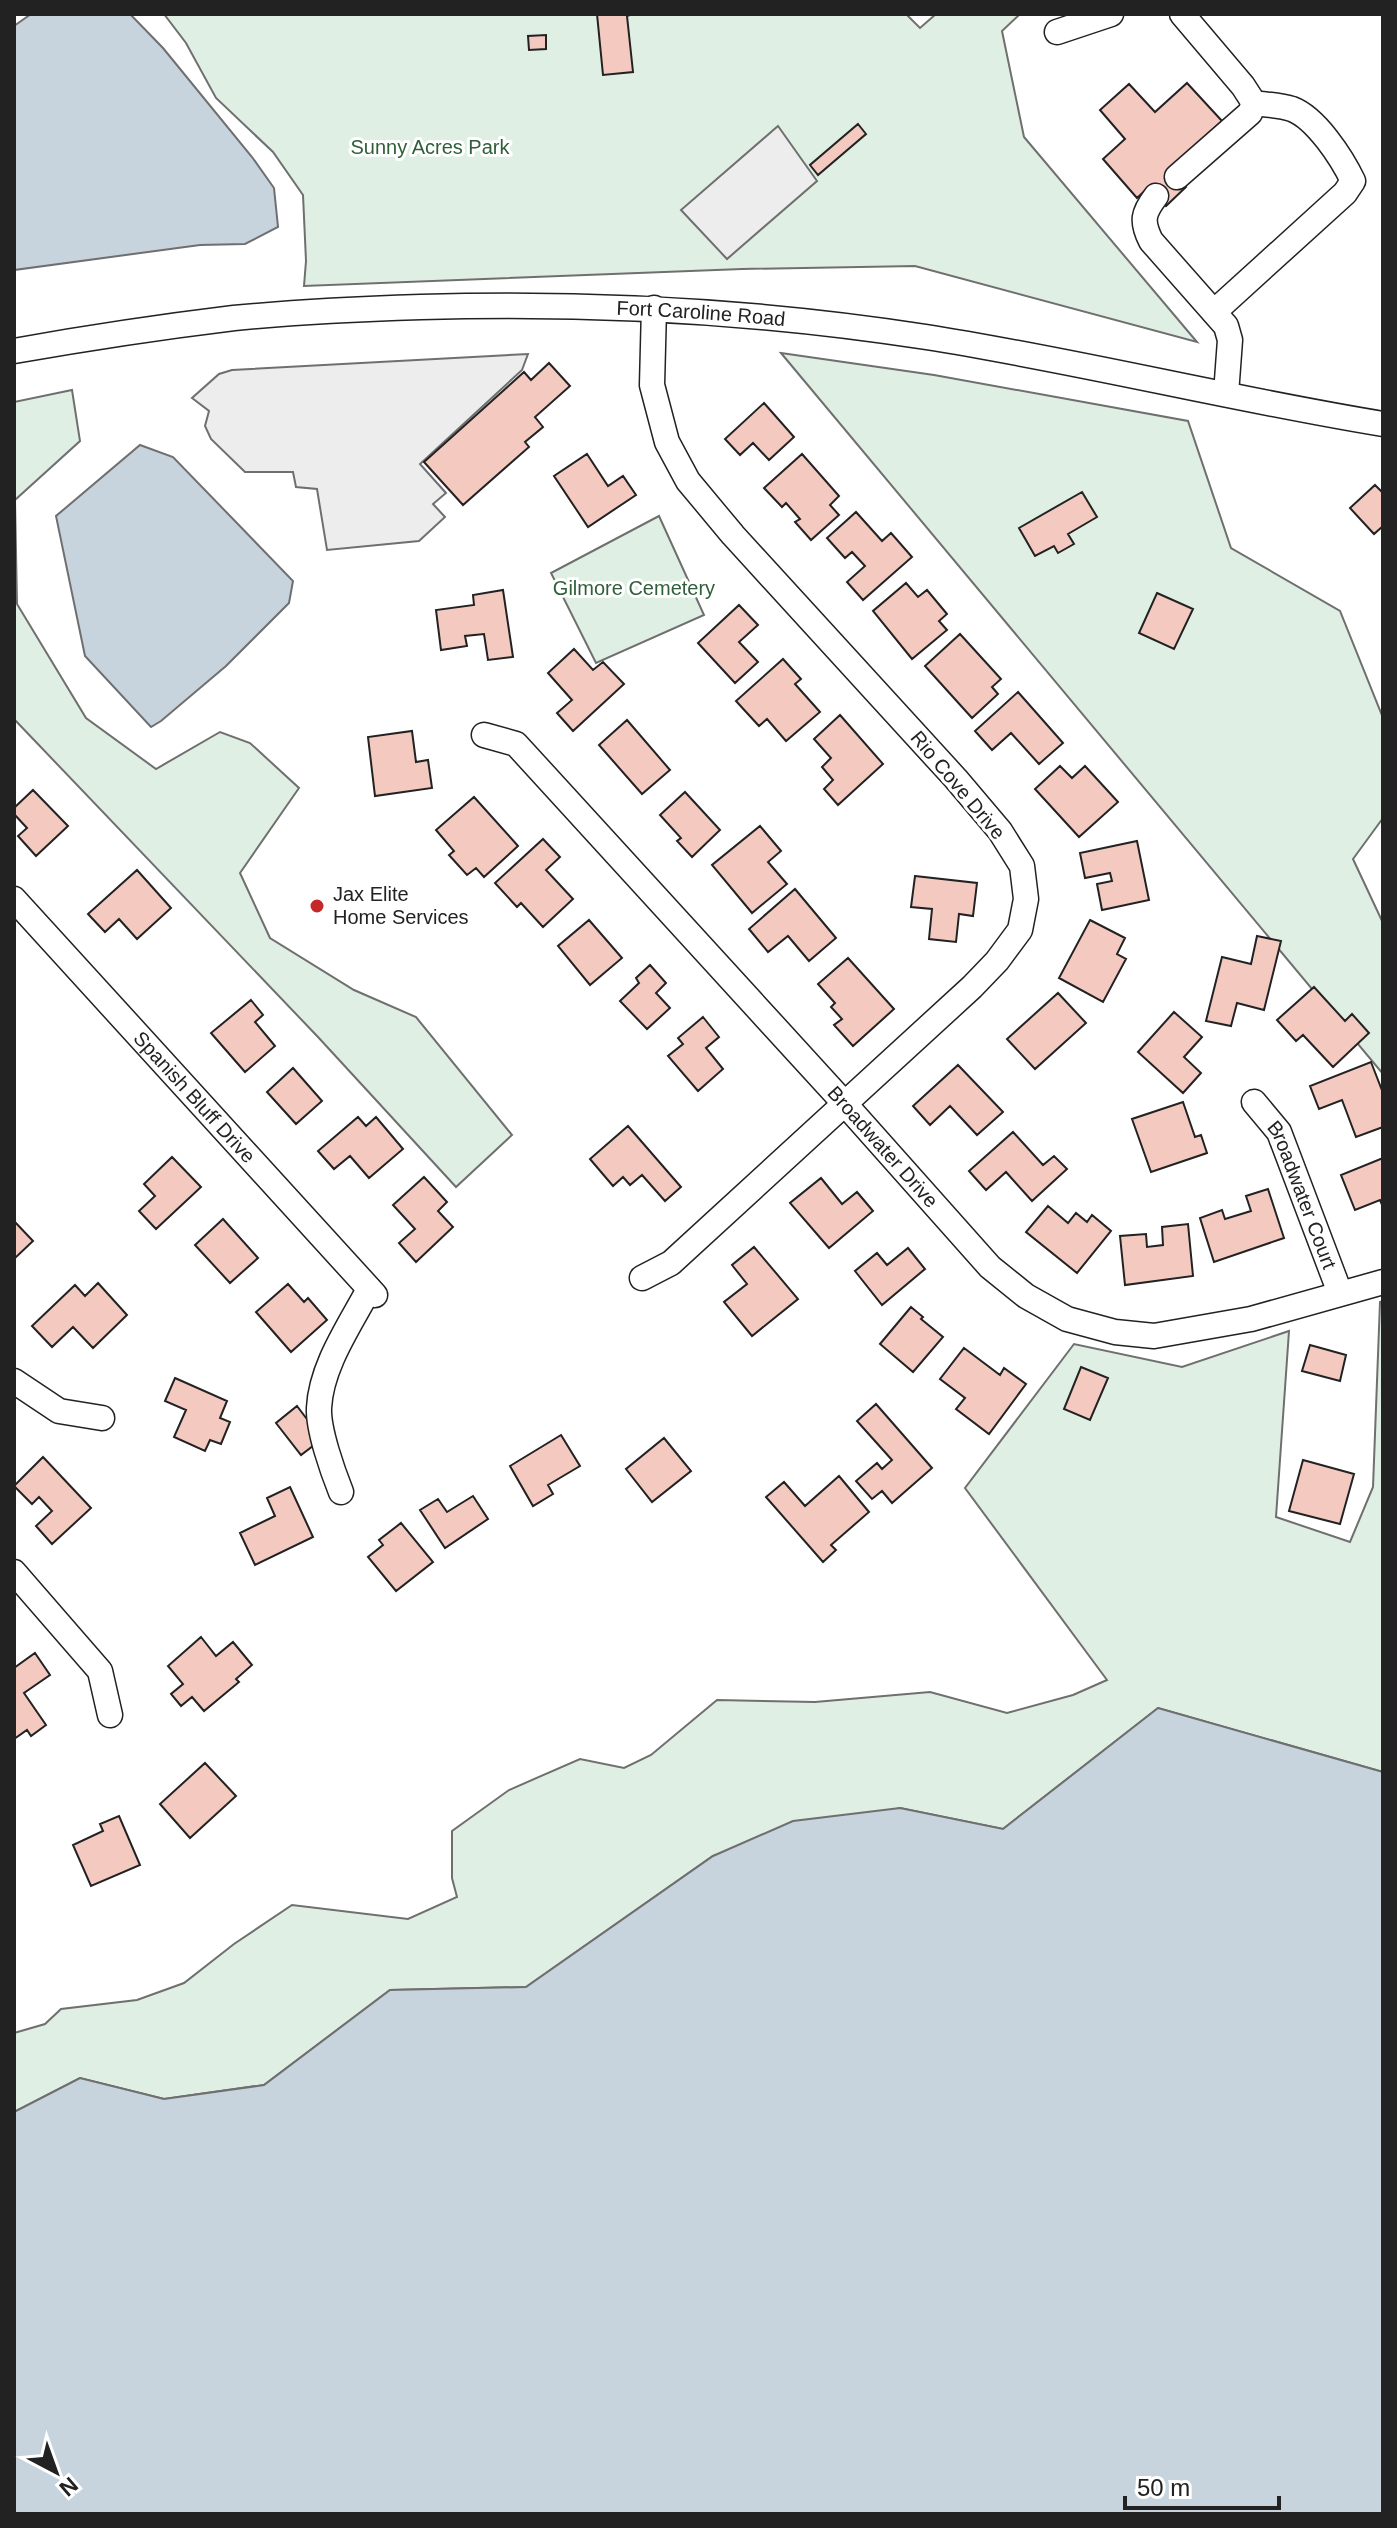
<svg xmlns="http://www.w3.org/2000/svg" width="1397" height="2528" font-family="Helvetica,sans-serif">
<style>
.green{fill:#e0efe3;stroke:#6f6f6f;stroke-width:2}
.parking{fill:#ededed;stroke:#6f6f6f;stroke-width:2}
.water{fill:#c7d3dd;stroke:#6f6f6f;stroke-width:2}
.building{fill:#f3c9c0;stroke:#222;stroke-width:2}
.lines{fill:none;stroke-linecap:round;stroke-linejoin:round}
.minor-casing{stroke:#222;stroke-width:27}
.minor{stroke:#fff;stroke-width:24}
.poi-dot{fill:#c62828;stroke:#fff;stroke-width:3}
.labels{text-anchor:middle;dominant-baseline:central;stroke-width:6;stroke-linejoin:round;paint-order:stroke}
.park-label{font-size:20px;fill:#2f5e38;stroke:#fff}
.street-label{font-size:20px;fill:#222;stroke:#fff}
.poi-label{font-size:20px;fill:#222;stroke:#fff;text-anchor:start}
</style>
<rect width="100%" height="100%" fill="#fff"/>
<path class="green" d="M164 14H906L920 28 936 14H1020L1002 31 1024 137 1197 342 915 266 742 269 304 286 306 261 303 195 273 152 216 98 186 43Z
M781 353 934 375 1188 421 1231 548 1340 611 1383 718V818L1353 859 1383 923V1074Z
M72 390 80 441 15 500 17 604 86 718 156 769 220 732 250 743 299 788 240 873 270 938 354 990 416 1017 512 1135 456 1187 318 1037 14 719V402Z
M659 516 704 615 596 663 551 573Z
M1383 1301V1772L1158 1708 1003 1829 900 1808 713 1856 526 1987 390 1990 264 2085 164 2099 80 2078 14 2112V2033L45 2024 61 2009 137 2000 184 1983 234 1944 292 1905 408 1919 457 1897 452 1878V1831L509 1790 580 1759 624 1768 651 1755 717 1700 815 1702 930 1692 1007 1713 1073 1695 1107 1680 965 1488 1074 1344 1182 1367 1289 1331 1276 1517 1350 1542 1373 1487 1380 1302Z"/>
<path class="parking" d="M778 126 817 181 727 259 681 210Z
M528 354 522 370 420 464 446 493 433 504 445 517 419 541 327 550 317 489 296 487 293 472H245L211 439 205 426 209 411 192 398 219 374 232 370Z"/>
<path class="water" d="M31 14H130L163 48 252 157 274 188 278 227 245 244 200 245 14 270V26Z
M140 445 173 457 293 581 289 603 226 666 161 721 151 727 85 656 56 516Z
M1158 1708 1383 1772V2514H14V2112L80 2078 164 2099 264 2085 390 1990 526 1987 713 1856 793 1821 900 1808 1003 1829Z"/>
<path class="building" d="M597 14H633L627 16 633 72 603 75Z
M546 35V49L529 50 528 36Z
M1187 83 1222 121 1169 169 1186 187 1166 206 1149 187 1137 198 1103 159 1125 139 1100 110 1129 84 1155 112Z
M858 124 866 134 818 175 810 165Z
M549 363 570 386 535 417 543 427 525 442 529 447 463 505 424 462 524 372 531 380Z
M764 403 794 437 769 460 753 443 740 455 725 439Z
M587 454 608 486 623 476 636 495 588 527 554 476Z
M802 454 839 496 830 505 839 515 811 540 795 522 800 519 786 503 782 507 764 488Z
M1375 485 1383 493V526L1374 534 1350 508Z
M1082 492 1097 517 1068 534 1074 544 1058 553 1054 546 1035 556 1019 528Z
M856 512 882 541 891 533 912 557 863 600 847 582 865 566 852 552 845 558 827 538Z
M906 583 918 597 927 590 947 614 939 621 947 630 912 659 873 611Z
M503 590 513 657 488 660 484 634 465 636 467 646 441 650 436 610 474 605 473 595Z
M1157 593 1193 609 1174 649 1139 633Z
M739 605 758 625 739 642 758 662 735 683 698 643Z
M960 634 1001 679 992 687 998 694 972 718 925 666Z
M574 649 593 670 603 662 624 684 573 731 557 713 572 700 548 673Z
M783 659 801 679 795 684 820 712 786 741 767 719 759 726 736 701Z
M1018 692 1063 743 1039 764 1011 733 992 750 975 731Z
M840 715 883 764 838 805 824 789 833 780 822 767 831 758 814 739Z
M627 720 670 770 642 794 599 745Z
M412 731 416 762 428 760 432 788 375 796 368 737Z
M1060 766 1072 778 1085 766 1118 802 1079 837 1035 789Z
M33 790 68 826 36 856 18 836 27 828 14 814V808Z
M685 792 720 830 692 857 677 841 681 838 660 815Z
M474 797 518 846 484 877 476 868 467 875 449 855 454 851 436 830Z
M760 826 781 851 768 862 787 884 752 913 712 865Z
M543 839 560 857 546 870 573 899 543 927 521 903 517 907 495 883Z
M1137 841 1149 900 1102 910 1097 884 1112 881 1110 873 1085 878 1080 853Z
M137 870 171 908 137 939 119 919 105 932 88 914Z
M915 876 977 883 973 916 959 914 956 942 929 939 932 909 911 907Z
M795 889 836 938 809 961 788 936 768 952 749 929Z
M589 920 622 958 590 985 558 946Z
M1090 920 1125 938 1117 954 1126 959 1103 1002 1059 978Z
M1257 936 1281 941 1264 1010 1237 1003 1231 1026 1206 1021 1222 957 1251 964Z
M848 958 894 1009 853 1046 834 1025 842 1019 831 1007 835 1003 818 984Z
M650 965 666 983 656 993 670 1008 647 1029 620 1001 639 983 636 978Z
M1314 987 1345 1021 1352 1014 1369 1033 1333 1067 1303 1035 1296 1041 1277 1020Z
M1058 993 1086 1023 1035 1069 1007 1039Z
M251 1000 263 1015 255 1022 275 1046 245 1072 211 1033Z
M1174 1012 1202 1037 1184 1057 1201 1073 1183 1093 1138 1052Z
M703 1017 719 1037 706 1048 723 1069 698 1091 668 1056 683 1044 678 1038Z
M1371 1062 1383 1093V1127L1356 1137 1342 1100 1319 1109 1310 1086Z
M958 1065 1003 1112 977 1135 950 1106 930 1125 913 1106Z
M293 1068 322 1101 296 1124 267 1092Z
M1183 1102 1195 1137 1201 1135 1207 1153 1151 1172 1132 1119Z
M358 1117 366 1126 376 1117 403 1149 369 1178 350 1156 334 1169 318 1151Z
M628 1126 681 1187 665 1201 642 1175 630 1185 623 1177 613 1186 590 1159Z
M1013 1132 1043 1165 1054 1156 1067 1169 1032 1201 1006 1172 986 1190 969 1171Z
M172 1157 201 1187 156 1229 139 1211 155 1196 144 1184Z
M1383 1158V1207L1380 1200 1355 1210 1341 1175Z
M424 1177 447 1202 438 1211 453 1227 416 1262 399 1243 415 1229 393 1205Z
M821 1178 842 1204 857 1192 873 1211 829 1248 790 1203Z
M1268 1189 1284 1238 1214 1262 1200 1218 1222 1210 1225 1219 1251 1211 1246 1196Z
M1048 1206 1068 1223 1076 1213 1087 1222 1092 1215 1111 1231 1077 1273 1026 1232Z
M223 1219 258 1258 230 1283 195 1245Z
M14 1221 33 1241 14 1259Z
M1188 1224 1193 1276 1125 1285 1120 1236 1146 1234 1147 1247 1163 1245 1162 1227Z
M754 1247 798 1299 752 1336 724 1302 747 1284 732 1265Z
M908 1248 925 1269 882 1305 855 1271 877 1253 887 1265Z
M98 1283 127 1315 93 1348 73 1327 52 1347 32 1326 75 1285 85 1296Z
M288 1284 304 1302 308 1298 327 1320 291 1352 256 1312Z
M911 1307 923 1317 921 1319 943 1337 913 1372 880 1344Z
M1310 1345 1346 1355 1340 1381 1302 1371Z
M964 1348 1000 1375 1004 1368 1026 1384 989 1434 956 1409 965 1398 940 1379Z
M1081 1367 1108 1378 1090 1420 1064 1409Z
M175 1378 227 1401 220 1418 230 1422 221 1444 210 1440 205 1451 174 1437 186 1410 165 1401Z
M876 1404 932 1468 892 1503 882 1491 872 1499 856 1481 877 1463 882 1469 892 1460 857 1421Z
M297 1406 322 1439 301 1455 276 1423Z
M561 1435 580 1466 548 1485 553 1494 533 1506 510 1466Z
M664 1438 691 1471 652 1502 626 1469Z
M43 1457 91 1508 52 1544 36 1526 52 1511 39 1497 32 1504 14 1486Z
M1303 1460 1354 1474 1340 1524 1289 1511Z
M839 1476 869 1512 831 1545 836 1550 823 1562 766 1497 784 1482 805 1506Z
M290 1487 313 1537 255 1565 240 1533 275 1516 267 1498Z
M473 1496 488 1519 445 1548 420 1510 438 1499 447 1512Z
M401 1523 433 1562 396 1591 368 1557 383 1545 379 1540Z
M201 1637 216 1656 233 1642 252 1665 236 1679 239 1682 204 1711 192 1697 181 1706 171 1694 183 1684 168 1666Z
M35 1653 50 1675 24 1693 46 1725 31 1736 27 1730 14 1739V1668Z
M205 1763 236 1796 190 1838 160 1804Z
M119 1816 140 1865 91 1886 73 1845 103 1831 100 1824Z"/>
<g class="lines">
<defs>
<g id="minor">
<path d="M1057 32 1111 14"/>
<path d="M1177 177 1250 113 1254 103 1243 86 1182 14"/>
<path d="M1156 196C1143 213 1141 221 1151 241L1226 326 1230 340 1226 394"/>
<path d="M1214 312 1345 193 1353 181C1342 158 1316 118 1292 109 1280 105 1266 105 1254 103"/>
<path id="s1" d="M14 351C87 338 160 327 234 318 296 312 359 309 421 307 590 302 758 311 926 337 1079 361 1230 399 1383 424"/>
<path id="s2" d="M484 735 516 744 845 1104 990 1267 1026 1296 1067 1319 1115 1332 1154 1336 1251 1319 1383 1282"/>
<path id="s3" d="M14 899 375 1295"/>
<path id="s4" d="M1254 1102 1279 1132 1340 1293"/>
<path d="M642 1278 671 1263 972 987 997 961 1020 930 1026 899 1022 866 1000 831 956 779 733 535 688 481 667 442 652 385 654 308"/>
<path d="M14 1381 59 1411 102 1418"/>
<path d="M341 1492C333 1472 318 1430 319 1408 321 1366 350 1325 369 1289"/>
<path d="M14 1572 100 1671 110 1715"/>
</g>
</defs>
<use href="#minor" class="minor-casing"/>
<use href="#minor" class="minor"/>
</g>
<circle class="poi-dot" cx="317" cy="906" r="8"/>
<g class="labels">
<g class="park-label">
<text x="430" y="147">Sunny Acres Park</text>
<text x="634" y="588">Gilmore Cemetery</text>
</g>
<g class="street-label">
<text stroke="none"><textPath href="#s1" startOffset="690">Fort Caroline Road</textPath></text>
<text transform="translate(958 785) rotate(50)">Rio Cove Drive</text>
<text stroke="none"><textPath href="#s3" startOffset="268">Spanish Bluff Drive</textPath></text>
<text stroke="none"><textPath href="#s2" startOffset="578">Broadwater Drive</textPath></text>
<text stroke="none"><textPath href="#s4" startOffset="106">Broadwater Court</textPath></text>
</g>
<g class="poi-label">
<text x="333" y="894">Jax Elite<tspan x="333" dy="23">Home Services</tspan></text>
</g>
</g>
<rect width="1397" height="2528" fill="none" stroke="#222222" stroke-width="32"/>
<g transform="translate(56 2472) rotate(139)" stroke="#ffffff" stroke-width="6" paint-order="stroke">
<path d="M0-6L14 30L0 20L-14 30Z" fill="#222222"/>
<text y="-12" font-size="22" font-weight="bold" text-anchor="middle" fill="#222222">N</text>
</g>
<path d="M1125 2496v12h154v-12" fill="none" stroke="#222222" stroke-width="4"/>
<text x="1137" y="2496" font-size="24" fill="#222222" stroke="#ffffff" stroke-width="6" paint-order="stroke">50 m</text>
</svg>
